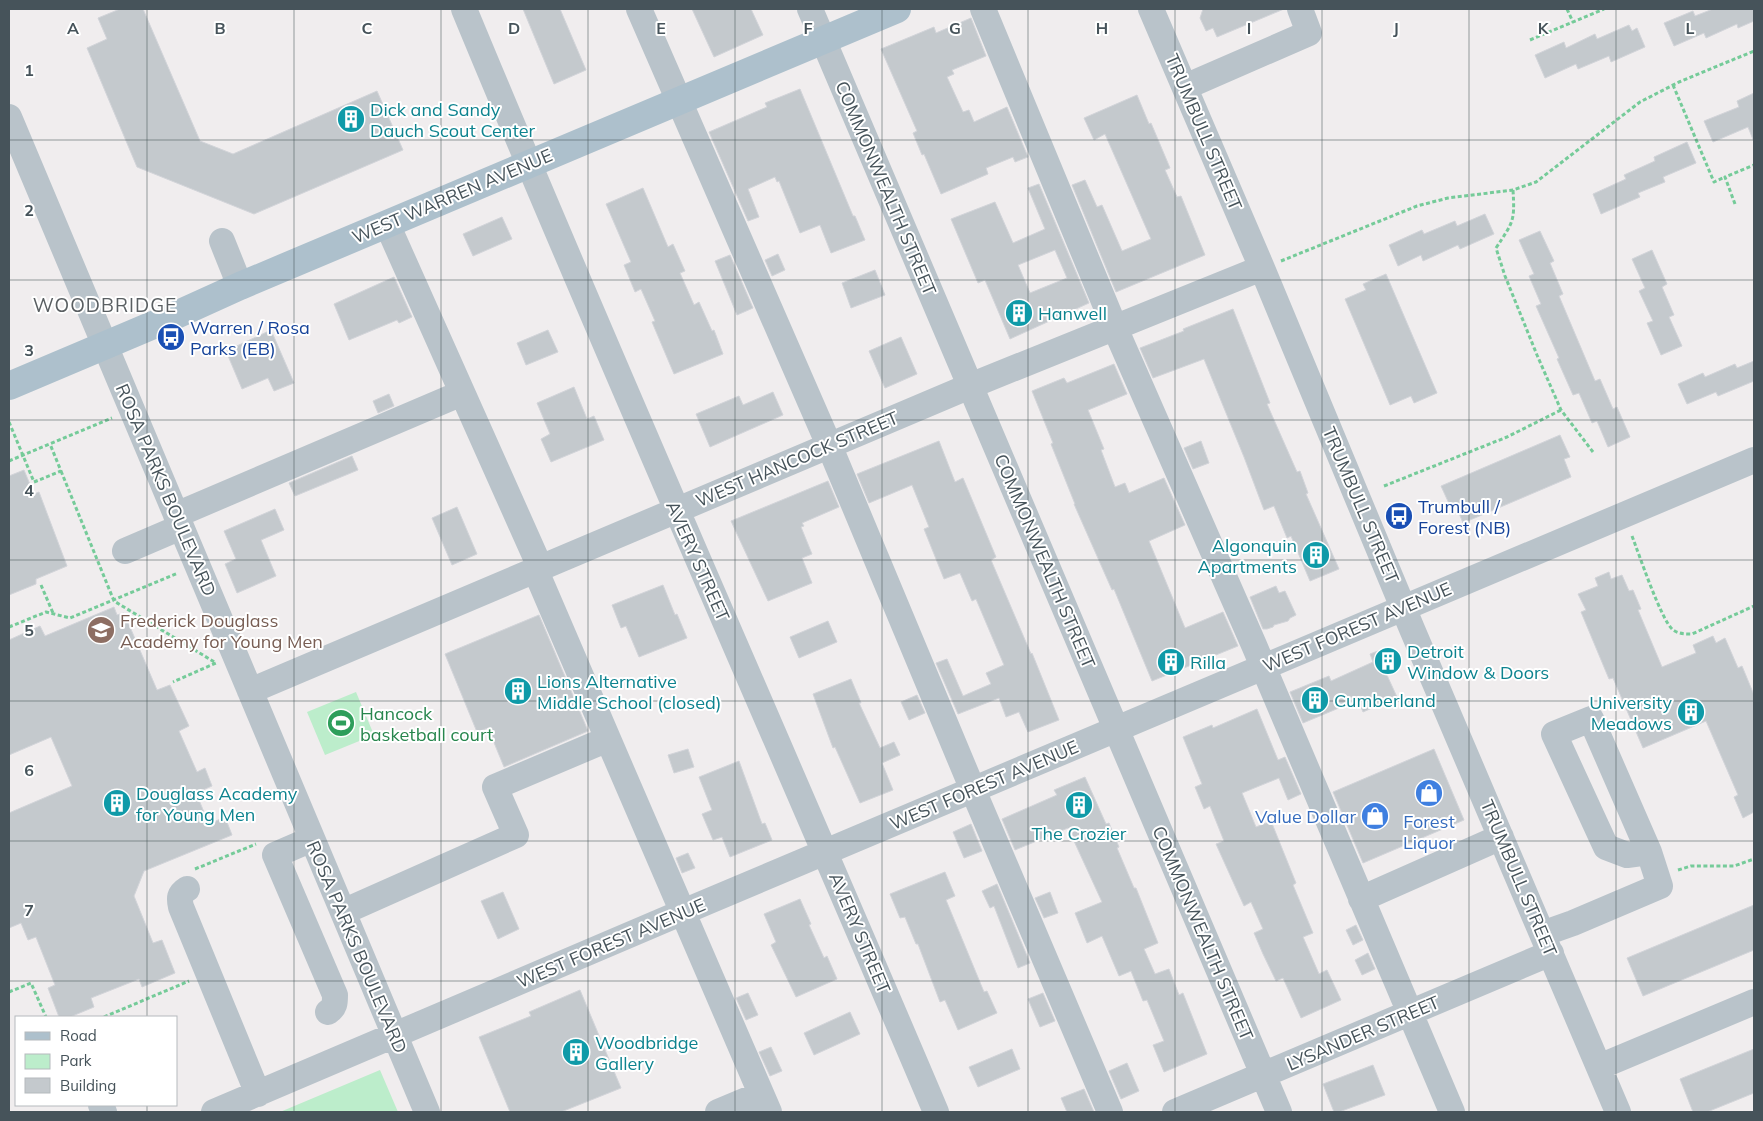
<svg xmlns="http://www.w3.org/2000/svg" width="1763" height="1121" font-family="Mulish,sans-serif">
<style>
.green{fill:#bcedcb}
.building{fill:#c4c9cd;stroke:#d2d4d9;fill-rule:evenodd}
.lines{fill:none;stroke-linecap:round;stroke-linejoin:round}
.path{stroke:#75cb99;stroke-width:3;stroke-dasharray:4 2.5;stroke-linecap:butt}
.minor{stroke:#b9c3ca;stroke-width:26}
.major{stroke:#adc0cc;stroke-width:28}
.grid{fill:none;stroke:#46535a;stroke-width:1;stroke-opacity:0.55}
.labels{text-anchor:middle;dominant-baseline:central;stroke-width:4;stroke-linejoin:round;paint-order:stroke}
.culture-label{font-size:18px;fill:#0d838f;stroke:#fff;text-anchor:start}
.street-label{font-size:18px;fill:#46535a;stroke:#fff}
.transit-label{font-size:18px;fill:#164399;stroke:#fff;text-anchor:start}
.education-label{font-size:18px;fill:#785e54;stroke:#fff;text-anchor:start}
.leisure-label{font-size:18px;fill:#27864d;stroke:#fff;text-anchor:start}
.shop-label{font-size:18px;fill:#366cbe;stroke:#fff;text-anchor:end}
.neighbourhood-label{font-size:19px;letter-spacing:1px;fill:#5a5f62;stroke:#fff}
.grid-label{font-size:16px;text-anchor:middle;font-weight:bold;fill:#46535a;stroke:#fff;stroke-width:4;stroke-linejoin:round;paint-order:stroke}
</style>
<rect width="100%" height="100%" fill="#f0edee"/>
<path class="green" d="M356 692 374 735 325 755 307 712Z
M380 1070 398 1112H280Z"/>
<path class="building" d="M120 9H143L200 141 233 154 377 91 403 150 254 214 137 167 87 48 107 39 98 18Z
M523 9H560L586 70 554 84Z
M692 9H751L763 35 714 57Z
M1203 9H1284L1217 37 1213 28 1206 31 1200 18Z
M1713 9H1754V21L1738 28 1737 24 1706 38 1704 33 1674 46 1664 23 1693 11 1695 16Z
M971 18 986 56 952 70 954 74 947 77 963 112 969 110 974 122 1007 107 1028 157 1015 162 1013 157 986 168 988 174 941 194 924 154 922 155 913 133 917 131 881 49 934 27 936 33Z
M1629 25 1632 31 1637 28 1645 47 1611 62 1609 56 1578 69 1576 64 1545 78 1535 55 1564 42 1566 48 1595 34 1597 39Z
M800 89 853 216H855L865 240 831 253 820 225 800 233 779 181 777 182 775 177 748 189 759 217 748 221 709 132 767 107 765 103Z
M1754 93V142L1748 127 1713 142 1704 121 1739 107 1737 101Z
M1137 95 1149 124 1151 123 1170 168 1165 170 1177 197 1181 196 1205 255 1116 292 1072 185 1085 180 1097 207 1102 205 1122 251 1151 239 1105 134 1094 140 1084 118Z
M1687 142 1696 163 1663 177 1665 182 1638 193 1640 197 1601 214 1593 194 1626 179 1624 175 1655 161 1654 157Z
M1039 184 1089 303 1010 339 985 280 978 283 951 219 995 202 1013 243 1045 229 1028 188ZM1055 250 1067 278 1030 293 1018 265Z
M643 188 668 247 673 244 685 271 680 273 694 305 699 302 712 331 714 330 723 354 674 374 652 322 655 321 641 289 635 292 624 265 631 262 606 204Z
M1485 214 1494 234 1460 249 1458 245 1423 261 1421 255 1398 266 1389 245 1422 230 1424 234 1455 221 1457 226Z
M502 217 512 239 473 256 463 234Z
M1540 231 1554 261 1550 263 1563 294 1559 296 1595 381 1600 379 1613 409 1617 407 1630 437 1608 447 1597 421 1592 423 1579 393 1573 395 1557 359 1559 358 1536 306 1541 304 1529 276 1534 274 1519 240Z
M1652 250 1667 284 1662 287 1674 315 1669 317 1682 346 1661 355 1647 323 1653 321 1639 291 1645 288 1632 259Z
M778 254 785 270 772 276 765 260Z
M730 255 753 308 737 315 715 261Z
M875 270 885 295 851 308 842 283Z
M1386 274 1437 393 1414 403 1411 396 1390 405 1345 299 1366 290 1363 284Z
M394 277 412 317 399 323 397 320 349 340 334 304Z
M1233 309 1270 403 1267 404 1297 472 1300 471 1308 493 1306 494 1339 569 1310 581 1291 536 1287 538 1274 506 1264 510 1244 457 1204 359 1153 378 1140 348 1184 331 1183 329Z
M271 330 294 383 274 391 268 378 242 389 226 351Z
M548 330 558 352 526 365 517 343Z
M901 337 917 374 885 388 869 351Z
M1754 361V381L1718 396 1716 392 1687 404 1678 384 1703 373 1705 377 1735 364 1737 368Z
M1114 364 1127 394 1088 410 1104 449 1101 450 1115 487 1125 483 1129 493 1164 478 1185 525 1149 541 1185 628 1223 612 1238 646 1152 681 1114 589 1112 590 1074 504H1075L1051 444 1053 443 1032 391 1064 378 1067 383Z
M574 387 587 419 594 416 604 440 551 462 541 439 550 434 537 403Z
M773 392 783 415 710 447 696 414 739 396 743 405Z
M389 394 394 406 378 413 373 401Z
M1560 435 1570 457 1564 459 1571 477 1463 523 1456 506 1451 508 1441 486Z
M939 441 955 482 963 478 996 557 991 560 1031 654 1032 653 1059 720 1028 732 1019 712 1006 717 999 698 958 714 936 663 947 659 963 696 991 684 986 673 1004 665 976 599 972 601 960 573 944 579 924 529 929 527 912 485 869 503 857 474Z
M1201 441 1209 463 1193 469 1184 448Z
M352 456 358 470 295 496 289 483Z
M24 470 34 494 39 492 67 566 36 579V584L9 595V476Z
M828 481 839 507 802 523 804 526 801 527 812 554 802 558 812 583 768 601 731 521Z
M457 507 477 554 452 565 432 518Z
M275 509 284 530 261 540 276 576 237 593 225 564 236 559 224 531Z
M1609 572 1611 579 1622 575 1629 591 1633 590 1641 609 1638 610 1662 667 1696 653 1693 645 1713 636 1716 643 1725 638 1738 668 1742 666 1754 695V812L1743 818 1734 797 1738 795 1706 721 1643 748 1613 678 1609 679 1581 612 1586 610 1578 594 1598 586 1595 578Z
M663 585 675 615 677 614 687 638 639 657 626 626 621 628 612 605Z
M1276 586 1279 593 1285 591 1296 615 1290 618 1288 621 1274 625 1273 627 1267 629H1263L1250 597Z
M114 607 117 615 124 613 157 690 170 685 189 726 179 731 197 772 205 768 212 786 196 793 209 824 225 817 232 835 144 871 134 896 153 943 162 940 175 973 142 987 139 979 91 998 94 1007 70 1017H59L48 988 55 985 36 937 28 940 21 923 9 928V813L72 786 51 737 9 755V640L40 626 45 636Z
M539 615 588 731 504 767 488 728 477 732 445 654Z
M828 621 837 642 799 658 790 637Z
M1383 649 1391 652 1398 667 1386 673 1397 697 1363 712 1358 700 1303 723 1290 692 1329 676 1331 681 1373 662 1370 654Z
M851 679 861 703H859L880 748 894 742 900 755 882 763 893 790 860 803 835 747 833 748 813 694Z
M917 695 925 713 909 720 901 702Z
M1257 709 1278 760 1285 757 1301 794 1288 800 1279 778 1242 793 1256 827 1271 821 1296 883 1293 885 1313 933 1303 937 1319 974 1327 970 1341 1000 1301 1018 1283 978 1276 981 1263 954 1254 933 1263 929 1251 902 1244 906 1216 844 1224 841 1210 806 1204 809 1195 787 1202 784 1183 737 1212 725 1213 728Z
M688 749 694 767 674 773 668 755Z
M1434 749 1464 820 1363 863 1333 792Z
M739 761 762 824 765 823 772 840 730 857 722 837 713 840 702 814 712 810 699 777Z
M1085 777 1106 824 1109 823 1119 847 1117 848 1134 888H1136L1158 943 1144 949 1155 974 1169 969 1179 995 1183 993 1207 1054 1164 1072 1153 1045 1164 1041 1147 1000 1143 1001 1131 971 1119 976 1102 936 1087 943 1075 913 1102 902 1068 828 1015 850 1002 819 1057 795 1054 790Z
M971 824 982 851 964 858 953 832Z
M688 853 695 868 682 873 676 858Z
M945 872 955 896 946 900 984 992 987 991 997 1013 958 1030 945 1000 940 1002 918 944H916L905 917 900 918 890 894Z
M997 884 1030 963 1018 968 994 906 990 908 982 891Z
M503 892 519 929 498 939 481 901Z
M1050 892 1058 913 1044 918 1035 898Z
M800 899 811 924 809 925 824 958 827 956 837 979 796 997 771 945 776 942 764 914Z
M1754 905V950L1643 996 1627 958Z
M1356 925 1363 940 1353 945 1346 930Z
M1368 953 1375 969 1362 975 1355 960Z
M580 990 621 1088 561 1112H510L479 1037 531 1016 529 1012Z
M748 993 758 1015 746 1020 736 998Z
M1043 993 1055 1021 1040 1027 1028 999Z
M850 1012 860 1034 814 1055 804 1033Z
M771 1047 782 1071 770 1076 759 1052Z
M1012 1049 1020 1069 978 1087 969 1067Z
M1754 1049V1093L1707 1112H1693L1680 1079Z
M1127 1063 1139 1091 1121 1099 1109 1071Z
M1373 1065 1385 1095 1339 1112H1334L1323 1084Z
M1084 1089 1094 1112H1067L1061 1098Z"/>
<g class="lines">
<path class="path" d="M1567 9 1573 22
M1530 40 1604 9
M1673 85 1714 182 1725 177
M1513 190C1515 222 1513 222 1496 248L1505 276 1537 355 1561 410 1593 452
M1735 204 1725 177 1754 165
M1281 261 1417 206 1448 198 1513 190 1536 182 1640 102 1679 82 1754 51
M9 422 34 482 61 471 50 444
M9 461 112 418
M61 471 114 601 216 663 173 682
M1384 486 1507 437 1561 410
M1632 536C1639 554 1661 620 1673 630 1679 634 1685 634 1692 634L1754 606
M41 585 53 613
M9 627 46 612 70 618 178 573
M195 869 256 844
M1678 870 1691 866H1734L1754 859
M9 992 31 983 46 1017
M104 1017 189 981"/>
<path class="minor" d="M464 9C617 379 780 744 936 1112
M639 9 829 445 973 790 1110 1112
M810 9 1279 1112
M983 9 1115 328 1254 645 1452 1112
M1151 9 1262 268 1412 629 1618 1112
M1185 87 1309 33 1300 9
M9 117 427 1112
M387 224 540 567
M222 241 240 286
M176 515 462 393
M125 551 181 527
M250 691 970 386 1262 268
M608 739 769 1112
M312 839 275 855 335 995C335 1003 335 1007 328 1012
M187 889C179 894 179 898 181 907L258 1094
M1361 899 1501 837
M343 912 516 835 495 787 608 739 535 569
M1542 934 1573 923 1660 886 1649 852 1591 719 1554 734 1606 847 1627 855 1649 852
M1599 1067 1754 1002
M101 1105 104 1112
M214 1112 683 912 1754 460
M718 1112 761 1094
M1175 1112 1551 953"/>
<path class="major" d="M9 386 165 320 240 286 897 9"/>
</g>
<path class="grid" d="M147 9V1017M294 9V1112M441 9V1112M588 9V1112M735 9V1112M882 9V1112M1028 9V1112M1175 9V1112M1322 9V1112M1469 9V1112M1616 9V1112M9 140H1754M9 280H1754M9 420H1754M9 560H1754M9 701H1754M9 841H1754M9 981H1754M147 1105V1112"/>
<defs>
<symbol id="building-disc" viewBox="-11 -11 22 22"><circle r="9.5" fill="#0f9aa8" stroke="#fff"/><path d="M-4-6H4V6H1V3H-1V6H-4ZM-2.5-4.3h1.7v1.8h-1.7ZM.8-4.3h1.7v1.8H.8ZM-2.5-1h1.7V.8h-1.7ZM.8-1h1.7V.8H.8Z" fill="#fff"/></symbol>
<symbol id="bus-disc" viewBox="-11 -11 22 22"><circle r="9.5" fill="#1a4fb4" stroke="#fff"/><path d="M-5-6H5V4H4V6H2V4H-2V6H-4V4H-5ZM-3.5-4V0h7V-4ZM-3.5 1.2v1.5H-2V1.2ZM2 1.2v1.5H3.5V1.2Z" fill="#fff"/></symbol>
<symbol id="school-disc" viewBox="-11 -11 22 22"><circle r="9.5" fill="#8d6e63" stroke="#fff"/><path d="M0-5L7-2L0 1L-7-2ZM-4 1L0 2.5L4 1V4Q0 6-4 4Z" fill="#fff"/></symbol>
<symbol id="stadium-disc" viewBox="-11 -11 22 22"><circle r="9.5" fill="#2e9e5b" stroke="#fff"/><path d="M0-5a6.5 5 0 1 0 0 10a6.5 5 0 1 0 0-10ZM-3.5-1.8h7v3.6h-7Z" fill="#fff"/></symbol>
<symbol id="shop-disc" viewBox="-11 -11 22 22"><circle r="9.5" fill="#3f7fe0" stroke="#fff"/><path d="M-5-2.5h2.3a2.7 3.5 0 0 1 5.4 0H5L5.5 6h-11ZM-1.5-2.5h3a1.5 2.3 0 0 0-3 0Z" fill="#fff"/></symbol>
</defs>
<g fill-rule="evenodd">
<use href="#building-disc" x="335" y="103" width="32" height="32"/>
<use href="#building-disc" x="1003" y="297" width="32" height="32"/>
<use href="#bus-disc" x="155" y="321" width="32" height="32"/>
<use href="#bus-disc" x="1383" y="500" width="32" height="32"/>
<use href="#building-disc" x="1300" y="539" width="32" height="32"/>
<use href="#school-disc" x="85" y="614" width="32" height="32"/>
<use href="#building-disc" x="1372" y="645" width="32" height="32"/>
<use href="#building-disc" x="1155" y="646" width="32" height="32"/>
<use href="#building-disc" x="502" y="675" width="32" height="32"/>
<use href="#building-disc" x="1299" y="684" width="32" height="32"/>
<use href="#building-disc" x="1675" y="696" width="32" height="32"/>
<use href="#stadium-disc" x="325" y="707" width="32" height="32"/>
<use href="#shop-disc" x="1413" y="777" width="32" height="32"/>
<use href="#building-disc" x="101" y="787" width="32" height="32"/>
<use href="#building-disc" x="1063" y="789" width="32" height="32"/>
<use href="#shop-disc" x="1359" y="800" width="32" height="32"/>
<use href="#building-disc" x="560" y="1036" width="32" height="32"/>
</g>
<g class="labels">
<g class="culture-label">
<text x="370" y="109">Dick and Sandy<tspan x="370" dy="21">Dauch Scout Center</tspan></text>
<text x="1038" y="313">Hanwell</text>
<text x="1297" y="545" text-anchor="end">Algonquin<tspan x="1297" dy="21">Apartments</tspan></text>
<text x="1407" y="651">Detroit<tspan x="1407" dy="21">Window &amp; Doors</tspan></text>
<text x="1190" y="662">Rilla</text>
<text x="537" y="681">Lions Alternative<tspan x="537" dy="21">Middle School (closed)</tspan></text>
<text x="1334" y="700">Cumberland</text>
<text x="1672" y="702" text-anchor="end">University<tspan x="1672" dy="21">Meadows</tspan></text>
<text x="136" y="793">Douglass Academy<tspan x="136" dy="21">for Young Men</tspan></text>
<text x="1079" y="833" text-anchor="middle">The Crozier</text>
<text x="595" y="1042">Woodbridge<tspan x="595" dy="21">Gallery</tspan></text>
</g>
<g class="street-label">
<text transform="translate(1204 132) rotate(67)">TRUMBULL STREET</text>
<text transform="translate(886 188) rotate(67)">COMMONWEALTH STREET</text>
<text transform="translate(452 196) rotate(-23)">WEST WARREN AVENUE</text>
<text transform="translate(797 459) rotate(-23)">WEST HANCOCK STREET</text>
<text transform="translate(166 490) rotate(67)">ROSA PARKS BOULEVARD</text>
<text transform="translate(1361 505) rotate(67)">TRUMBULL STREET</text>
<text transform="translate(698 561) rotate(66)">AVERY STREET</text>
<text transform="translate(1045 561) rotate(67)">COMMONWEALTH STREET</text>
<text transform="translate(1357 627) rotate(-23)">WEST FOREST AVENUE</text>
<text transform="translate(984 785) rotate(-23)">WEST FOREST AVENUE</text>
<text transform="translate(1519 878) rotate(67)">TRUMBULL STREET</text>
<text transform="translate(860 933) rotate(67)">AVERY STREET</text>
<text transform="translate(1203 933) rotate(67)">COMMONWEALTH STREET</text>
<text transform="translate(611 943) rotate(-23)">WEST FOREST AVENUE</text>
<text transform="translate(357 947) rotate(67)">ROSA PARKS BOULEVARD</text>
<text transform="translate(1363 1033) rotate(-23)">LYSANDER STREET</text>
</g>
<g class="transit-label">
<text x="190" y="327">Warren / Rosa<tspan x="190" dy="21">Parks (EB)</tspan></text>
<text x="1418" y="506">Trumbull /<tspan x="1418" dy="21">Forest (NB)</tspan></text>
</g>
<g class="education-label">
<text x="120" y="620">Frederick Douglass<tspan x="120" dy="21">Academy for Young Men</tspan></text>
</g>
<g class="leisure-label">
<text x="360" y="713">Hancock<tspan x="360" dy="21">basketball court</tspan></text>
</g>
<g class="shop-label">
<text x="1356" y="816">Value Dollar</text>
<text x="1429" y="821" text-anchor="middle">Forest<tspan x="1429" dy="21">Liquor</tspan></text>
</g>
<g class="neighbourhood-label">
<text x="105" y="305">WOODBRIDGE</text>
</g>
</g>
<g class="grid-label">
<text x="73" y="34">A</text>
<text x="220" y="34">B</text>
<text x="367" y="34">C</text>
<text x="514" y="34">D</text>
<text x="661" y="34">E</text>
<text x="808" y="34">F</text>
<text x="955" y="34">G</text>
<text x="1102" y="34">H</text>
<text x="1249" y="34">I</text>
<text x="1396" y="34">J</text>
<text x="1543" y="34">K</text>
<text x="1690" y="34">L</text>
<text x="29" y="76">1</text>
<text x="29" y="216">2</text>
<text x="29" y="356">3</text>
<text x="29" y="496">4</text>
<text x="29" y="636">5</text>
<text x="29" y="776">6</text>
<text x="29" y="916">7</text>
</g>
<rect width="1763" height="1121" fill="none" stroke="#46535a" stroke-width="20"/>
<rect x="15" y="1016" width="162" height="90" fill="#ffffff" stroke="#b5babd"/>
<rect x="25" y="1032" width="25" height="8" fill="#adc0cc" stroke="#b5babd"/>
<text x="60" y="1041" font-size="15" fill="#46535a">Road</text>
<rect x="25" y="1054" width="25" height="15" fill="#bcedcb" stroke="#b5babd"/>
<text x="60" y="1066" font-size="15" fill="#46535a">Park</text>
<rect x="25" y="1078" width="25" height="15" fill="#c4c9cd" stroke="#b5babd"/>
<text x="60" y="1091" font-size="15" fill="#46535a">Building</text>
</svg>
